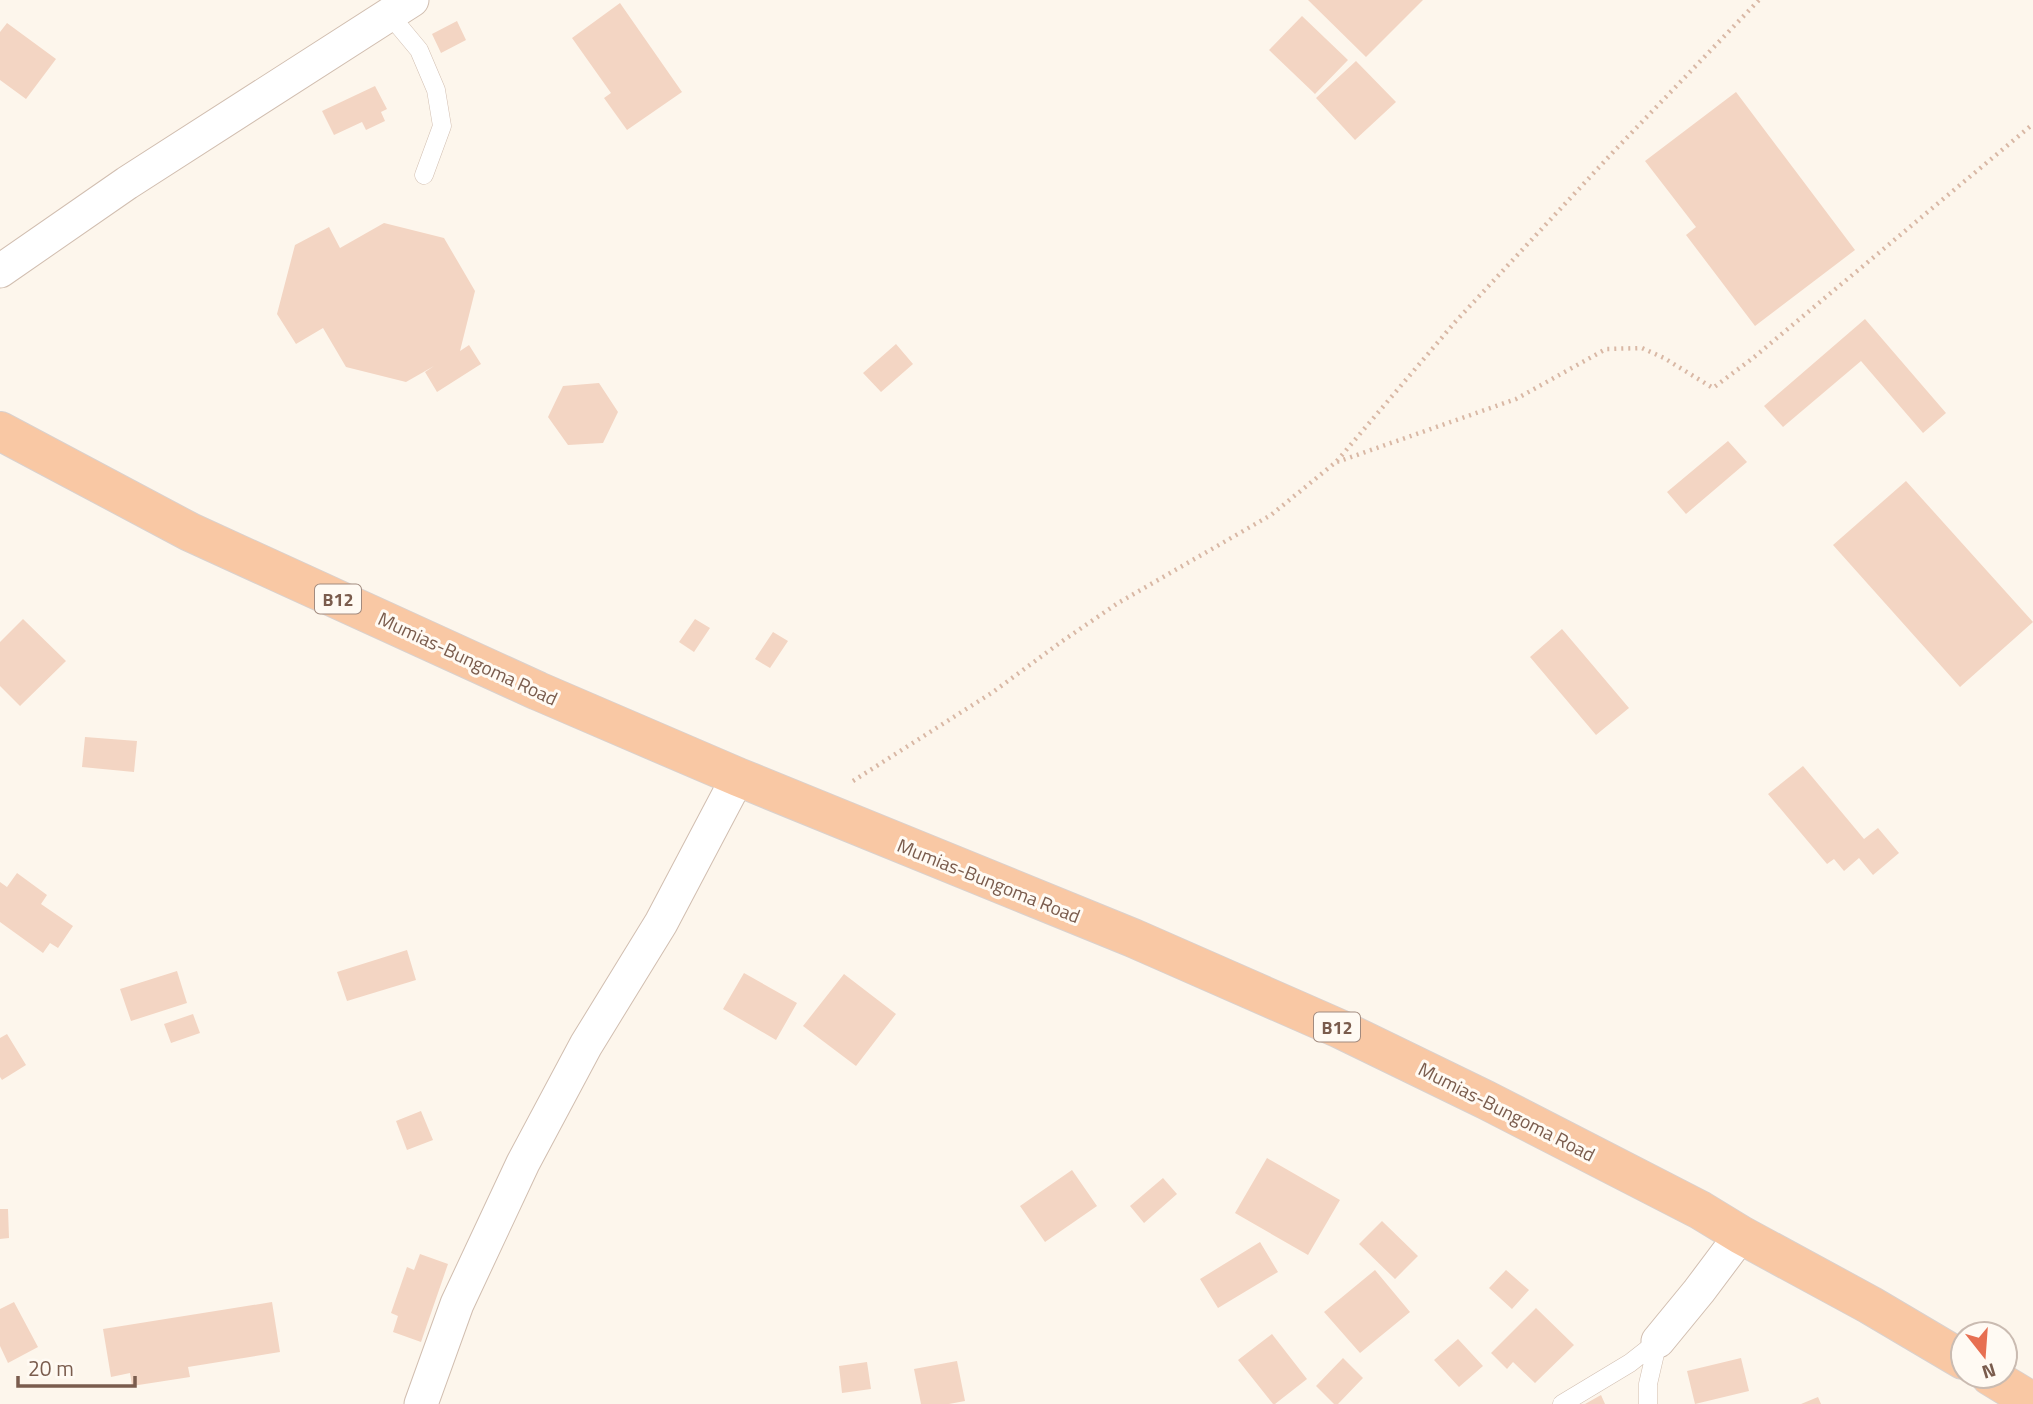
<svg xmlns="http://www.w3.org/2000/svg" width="2033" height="1404" font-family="'Titillium Web',sans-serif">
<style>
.building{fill:#f3d5c3}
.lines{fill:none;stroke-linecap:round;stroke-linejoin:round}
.service-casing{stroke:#d1beb0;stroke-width:19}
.minor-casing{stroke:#d1beb0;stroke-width:35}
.trunk-casing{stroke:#dad1cd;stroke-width:40}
.path{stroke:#d9b8a5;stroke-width:4.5;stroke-dasharray:2 5;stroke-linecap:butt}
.service{stroke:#fff;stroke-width:18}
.minor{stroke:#fff;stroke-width:33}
.trunk{stroke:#f9c8a4;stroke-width:38}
.labels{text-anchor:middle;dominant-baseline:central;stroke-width:6;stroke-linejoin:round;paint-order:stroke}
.shield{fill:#fffaf3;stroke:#a28b7f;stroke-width:2}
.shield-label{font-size:18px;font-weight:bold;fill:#7a5c4d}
.street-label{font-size:19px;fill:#7a5c4d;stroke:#fffaf3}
</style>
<rect width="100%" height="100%" fill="#fdf6ec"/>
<path class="building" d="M1308 0H1423L1366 57Z
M620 3 682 92 627 130 604 98 611 93 572 38Z
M1302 16 1348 60 1315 94 1269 50Z
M457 21 466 40 441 53 432 34Z
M7 23 56 59 26 99 0 80V32Z
M1356 61 1396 102 1355 140 1316 98Z
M375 86 387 109 381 112 385 121 366 130 362 122 334 135 322 111Z
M1736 92 1855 250 1755 326 1686 235 1696 227 1645 161Z
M384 223 444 238 475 291 460 351 469 345 481 364 437 392 425 372 434 366 406 382 346 367 323 328 296 344 277 314 295 245 329 227 340 248Z
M1865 319 1946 413 1923 433 1861 361 1783 427 1764 406Z
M896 344 913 364 881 392 863 373Z
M599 383 618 412 603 443 568 445 548 417 563 386Z
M1728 441 1747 462 1686 514 1667 492Z
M1906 481 2033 622 1960 687 1833 545Z
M23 619 66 661 20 706 0 686V642Z
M695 619 710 628 694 652 679 642Z
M1562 629 1629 708 1596 735 1530 657Z
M773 632 788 641 770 668 755 659Z
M85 737 137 741 134 772 82 767Z
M1803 766 1864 839 1878 828 1899 853 1873 875 1859 858 1844 871 1834 859 1827 864 1768 794Z
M17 873 47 895 41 904 73 926 58 948 50 943 43 953 0 922V882L7 887Z
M407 950 416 980 347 1001 337 972Z
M177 971 187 1003 131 1021 120 989Z
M744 973 797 1003 776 1040 723 1009Z
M844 974 896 1014 856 1066 803 1026Z
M193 1014 200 1033 171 1043 164 1024Z
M7 1034 26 1065 2 1080 0 1077V1038Z
M421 1111 433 1140 407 1150 396 1121Z
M1267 1158 1340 1200 1308 1255 1235 1213Z
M1072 1170 1097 1206 1045 1242 1020 1206Z
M1163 1178 1177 1194 1144 1223 1130 1206Z
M0 1209H8L9 1238 0 1239Z
M1382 1221 1418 1256 1395 1279 1359 1244Z
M1260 1242 1278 1272 1218 1308 1200 1279Z
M420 1254 448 1264 421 1342 393 1332 398 1316 391 1313 407 1267 414 1270Z
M1375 1270 1410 1312 1360 1353 1324 1312Z
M1506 1270 1529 1290 1512 1309 1489 1288Z
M14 1302 38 1347 8 1363 0 1346V1309Z
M272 1302 280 1352 188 1367 190 1377 132 1386 130 1373 111 1377 103 1329Z
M1536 1308 1574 1345 1535 1383 1513 1362 1507 1369 1491 1353Z
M1272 1334 1307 1379 1275 1404H1273L1238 1360Z
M1458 1339 1483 1366 1459 1387 1434 1360Z
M1343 1358 1363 1378 1338 1404H1334L1316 1386Z
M1741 1358 1749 1391 1695 1404 1687 1371Z
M957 1361 965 1401 949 1404H921L914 1369Z
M867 1362 871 1389 842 1393 839 1366Z
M1601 1395 1605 1404H1585Z
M1818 1397 1821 1404H1801Z"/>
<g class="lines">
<defs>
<path id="service" d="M389 14 419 50 436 90 442 126 424 175
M1562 1404 1630 1363 1658 1341
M1648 1404V1384L1658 1341"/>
<path id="minor" d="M0 271 127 183 412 0
M1658 1341 1699 1291 1741 1235
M421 1404 457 1304 523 1163 586 1045 661 923 738 777"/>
<path id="trunk" d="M0 431 190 532 538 691 738 777 1133 938 1340 1029 1486 1100 1700 1210 1741 1235 1870 1305 1963 1360
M1990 1376 2033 1402"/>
</defs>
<use href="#service" class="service-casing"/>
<use href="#minor" class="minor-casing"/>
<use href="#trunk" class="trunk-casing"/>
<path class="path" d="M1337 462 1516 399 1606 349 1642 348 1664 358 1713 388 1753 358 2033 124
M853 781 993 692 1061 642 1118 603 1271 515 1336 462 1456 321 1616 149 1759 0"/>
<use href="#service" class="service"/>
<use href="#minor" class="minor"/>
<use href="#trunk" class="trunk"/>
</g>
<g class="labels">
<g class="shield">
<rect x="315" y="584.5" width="46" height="29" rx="5"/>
<rect x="1314" y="1012.5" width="46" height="29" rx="5"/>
</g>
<g class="shield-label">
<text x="338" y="599">B12</text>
<text x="1337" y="1027">B12</text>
</g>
<g class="street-label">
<text transform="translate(468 658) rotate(25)">Mumias-Bungoma Road</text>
<text transform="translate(989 880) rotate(22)">Mumias-Bungoma Road</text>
<text transform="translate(1507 1111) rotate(27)">Mumias-Bungoma Road</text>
</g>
</g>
<g transform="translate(1984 1355) rotate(163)"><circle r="33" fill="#fffaf3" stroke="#cabbb1" stroke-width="2"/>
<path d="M0-5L12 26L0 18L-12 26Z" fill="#e76f51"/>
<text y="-10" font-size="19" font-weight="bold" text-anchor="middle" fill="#7a5c4d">N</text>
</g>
<path d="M18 1376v10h117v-10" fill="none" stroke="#7a5c4d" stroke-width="3.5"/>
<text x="28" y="1376" font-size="21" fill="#7a5c4d" stroke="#fffaf3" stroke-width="5" paint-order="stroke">20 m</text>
</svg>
